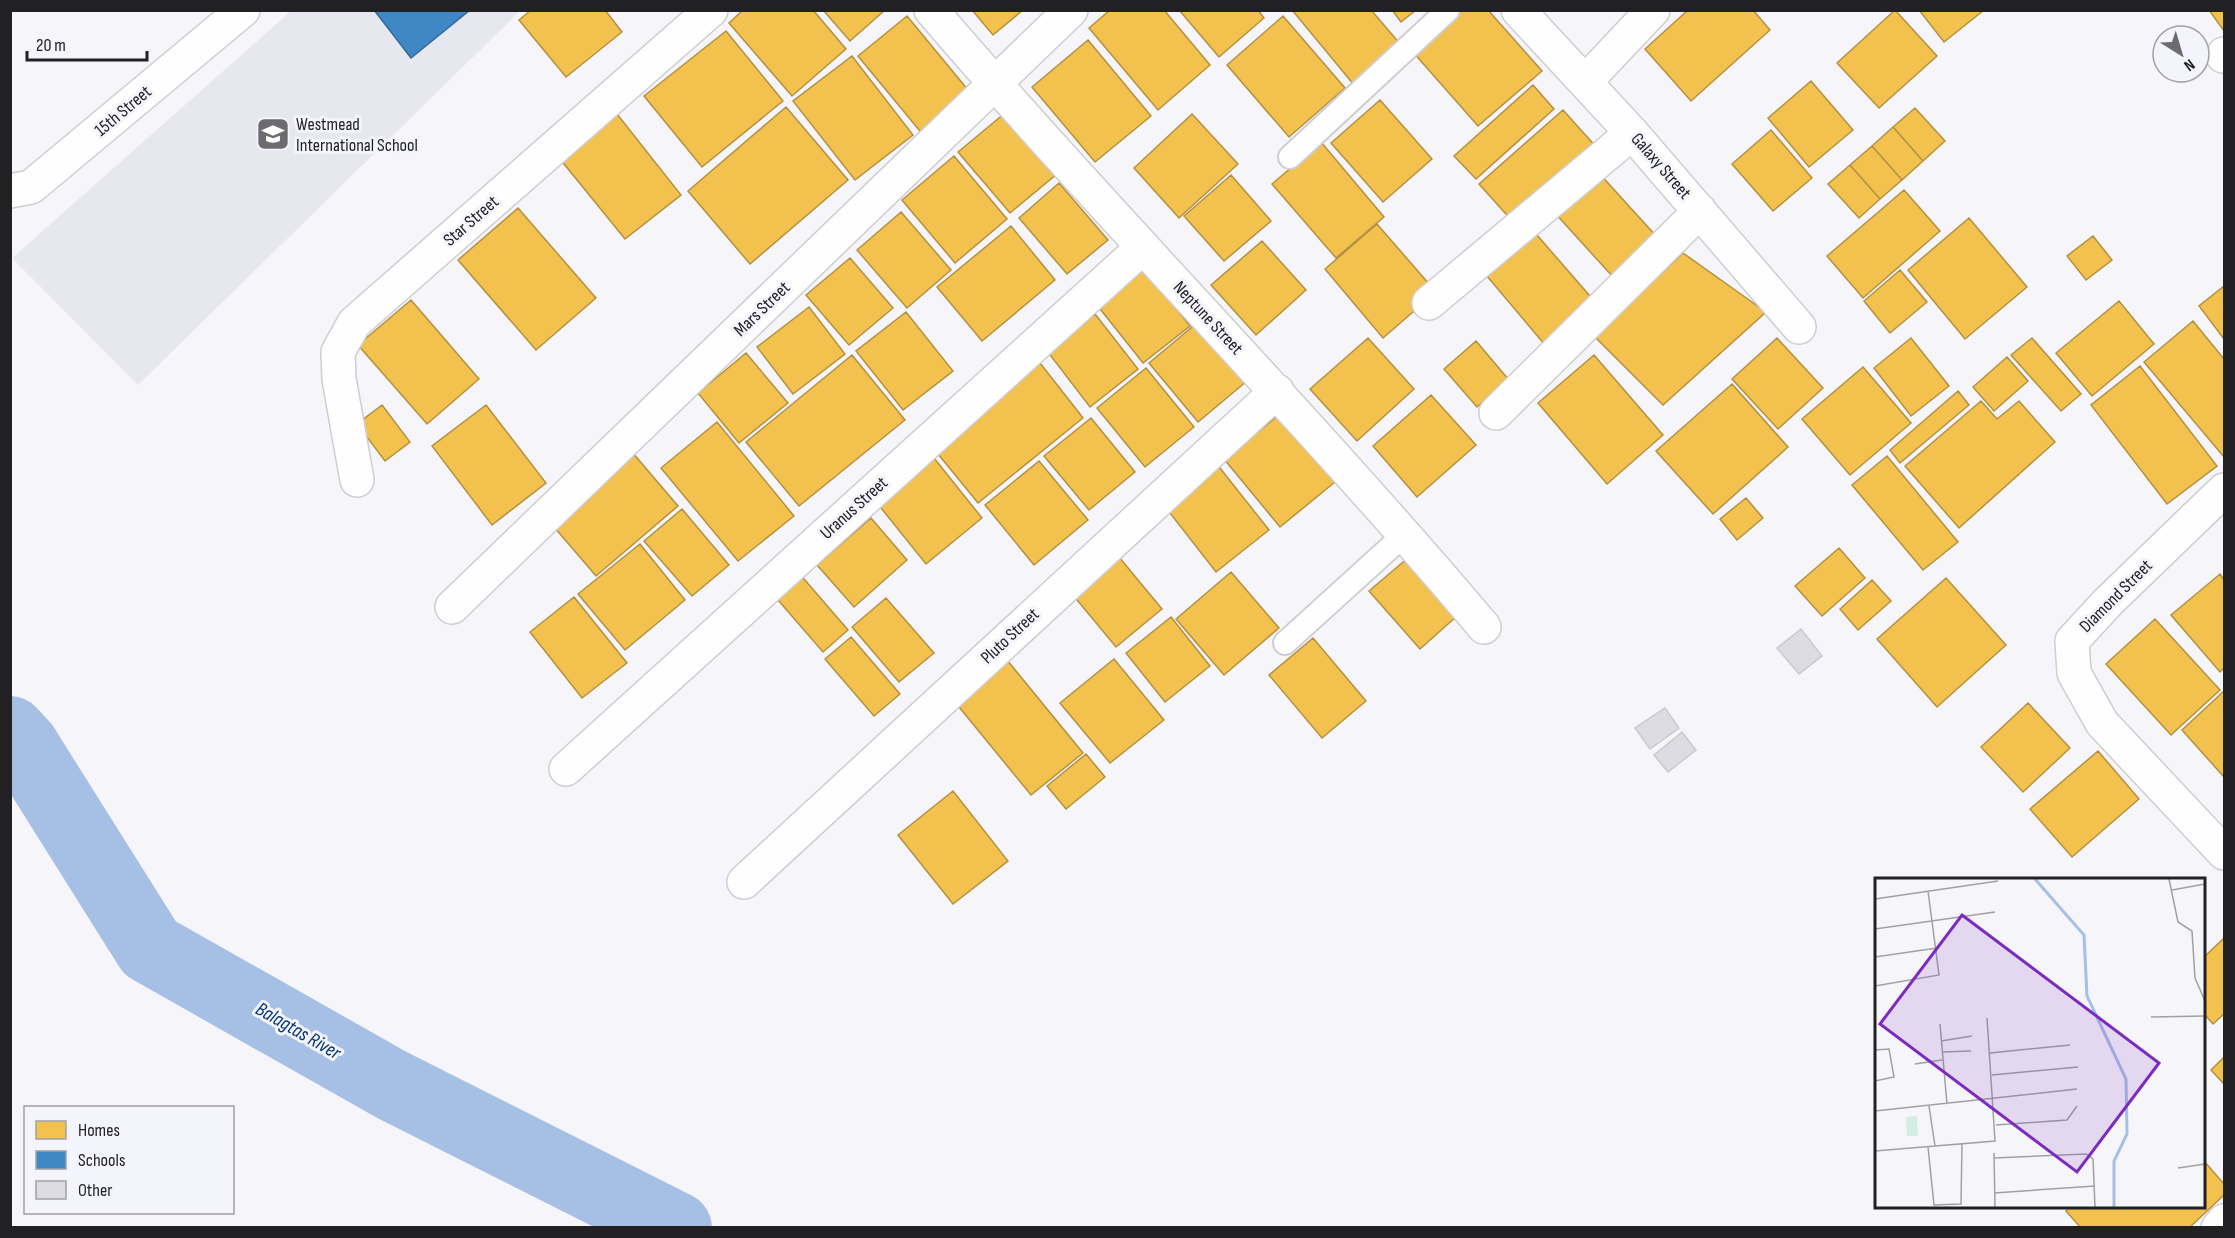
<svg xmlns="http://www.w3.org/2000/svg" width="2235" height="1238" font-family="'Sofia Sans Condensed',sans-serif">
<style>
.built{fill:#e7e7f0}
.homes{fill:#f2c14e;stroke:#b39141;stroke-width:1.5}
.schools{fill:#3f88c5;stroke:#366995;stroke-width:1.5}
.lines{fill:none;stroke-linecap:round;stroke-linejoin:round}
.river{stroke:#a6bfe4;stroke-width:72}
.building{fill:#dcdce2;stroke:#c9c9cd;stroke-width:1.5}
.service-casing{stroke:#ceced1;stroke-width:26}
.minor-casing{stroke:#ceced1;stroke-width:36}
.service{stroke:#fefefe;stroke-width:22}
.minor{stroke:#fefefe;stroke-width:33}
.labels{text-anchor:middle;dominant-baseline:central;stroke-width:6;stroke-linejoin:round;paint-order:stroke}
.street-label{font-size:18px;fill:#212124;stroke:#f4f5fc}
.poi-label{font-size:18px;fill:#212124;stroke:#f4f5fc;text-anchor:start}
.water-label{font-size:20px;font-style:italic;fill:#053672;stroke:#f4f5fc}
.inset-river{fill:none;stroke:#a6bfe4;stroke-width:3}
.inset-road{fill:none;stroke:#a1a1a4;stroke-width:1.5}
.view{fill:#7b2cbf;fill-opacity:0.15;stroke:#7b2cbf;stroke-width:3}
.inset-edge{fill:none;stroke:#212124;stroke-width:3}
</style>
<rect width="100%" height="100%" fill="#f6f6fa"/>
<path class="built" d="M291 11H520L138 385 12 258Z"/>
<path class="homes" d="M531 10H605L622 32 566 77 519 20Z
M743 10H813L846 49 792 96 729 23Z
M823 10H885L850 41Z
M972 10H1023L993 35Z
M1110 10H1164L1210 65 1158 110 1089 28Z
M1179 10H1258L1264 18 1219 57Z
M1292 10H1371L1401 45 1354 85Z
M1392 10H1416L1401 22Z
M1458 10H1488L1542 71 1478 126 1412 51Z
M1688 10H1753L1770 30 1691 101 1645 49Z
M1895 10 1937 56 1879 108 1837 63Z
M1919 10H1984L1944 42Z
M2209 10H2224V31Z
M907 16 973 96 924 136 858 56Z
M1283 16 1345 88 1289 137 1227 65Z
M726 31 783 101 702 167 644 96Z
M1088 40 1151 116 1095 162 1032 87Z
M852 56 913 135 855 180 793 101Z
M1811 81 1853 130 1809 167 1768 118Z
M1533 85 1554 109 1476 179 1454 156Z
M1380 100 1432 159 1383 202 1331 143Z
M786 107 848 180 750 264 688 191Z
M1915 108 1945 141 1923 161 1893 127Z
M1563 110 1598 149 1514 223 1479 184Z
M1005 113 1057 174 1010 213 958 152Z
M617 114 681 195 625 239 560 159Z
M1192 114 1238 164 1179 218 1134 168Z
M1893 127 1923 161 1902 180 1872 146Z
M1771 130 1812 178 1773 211 1732 164Z
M1321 142 1384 217 1336 258 1272 184Z
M1872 146 1902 180 1880 199 1850 165Z
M954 156 1007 219 955 263 902 200Z
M1850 165 1880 199 1859 218 1828 184Z
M1598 172 1657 237 1613 277 1554 212Z
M1231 175 1271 221 1224 261 1184 216Z
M1059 183 1108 240 1067 274 1019 218Z
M1904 190 1940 231 1863 298 1827 256Z
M518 208 596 298 536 350 458 260Z
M901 212 951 270 907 308 857 250Z
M1969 218 2027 287 1965 339 1908 270Z
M1377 224 1436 292 1383 338 1325 269Z
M1011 226 1055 280 982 341 937 287Z
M1530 227 1596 303 1545 345 1481 269Z
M2093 236 2112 260 2086 280 2067 256Z
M1262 241 1306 290 1256 335 1211 285Z
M1683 253 1766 312 1663 405 1594 336Z
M850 258 893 308 849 345 806 295Z
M1140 262 1190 326 1143 363 1093 300Z
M1900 270 1927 302 1890 333 1864 301Z
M2224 286V339L2199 306Z
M411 300 479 379 427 424 358 345Z
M2119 301 2154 344 2092 396 2056 353Z
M809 307 845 354 793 394 757 347Z
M906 312 953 371 903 410 856 351Z
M1095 314 1138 369 1090 407 1047 351Z
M2193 321 2224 359V457L2144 362Z
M1198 322 1247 381 1198 422 1149 363Z
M1368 338 1414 389 1357 441 1310 389Z
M1777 338 1823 388 1778 429 1732 379Z
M1911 338 1949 386 1911 416 1874 368Z
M2032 338 2081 394 2061 411 2011 355Z
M1476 341 1509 380 1477 407 1444 369Z
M746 353 788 403 739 443 698 393Z
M852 355 905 420 799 506 746 442Z
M1594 355 1663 435 1607 484 1538 403Z
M2007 357 2028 381 1994 411 1973 387Z
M1040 363 1083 418 978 503 934 449Z
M2140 366 2217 466 2167 504 2091 405Z
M1863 367 1911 423 1850 475 1802 419Z
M1146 368 1194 427 1145 467 1097 408Z
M1732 384 1788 447 1713 514 1656 451Z
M1958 391 1969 405 1900 463 1890 450Z
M1431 395 1476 445 1417 497 1373 446Z
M1981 401 1997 419 2019 401 2055 442 1959 528 1905 466Z
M382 405 410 442 385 461 357 424Z
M486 405 546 483 492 525 432 446Z
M1280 414 1335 482 1280 527 1224 459Z
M1091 418 1135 472 1089 510 1044 456Z
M717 422 794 516 738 561 661 468Z
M632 452 678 506 596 576 549 521Z
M1887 456 1958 542 1923 570 1852 485Z
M934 458 982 518 926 564 877 503Z
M1039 461 1088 520 1034 565 985 505Z
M1216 463 1269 530 1216 572 1163 504Z
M1746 498 1763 518 1737 540 1720 519Z
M682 509 729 565 692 596 644 541Z
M871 518 907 560 854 607 817 565Z
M640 544 685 600 625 650 578 594Z
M1839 548 1865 578 1822 616 1795 586Z
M1416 551 1466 608 1420 649 1369 591Z
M1119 557 1162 609 1116 647 1073 595Z
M798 572 848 630 823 652 772 593Z
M1231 572 1279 628 1224 675 1176 619Z
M2220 574 2224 580V668L2220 672 2171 615Z
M1946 578 2006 645 1937 707 1877 639Z
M1872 580 1891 601 1858 630 1840 609Z
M574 597 627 663 582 698 530 632Z
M886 598 934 653 899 682 852 627Z
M1171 617 1210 666 1165 702 1126 653Z
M2155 619 2220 690 2171 735 2106 664Z
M851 637 900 694 874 716 825 659Z
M1313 638 1366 701 1322 738 1269 675Z
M1114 659 1164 720 1110 763 1060 703Z
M1007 660 1083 753 1031 795 955 702Z
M2224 691V777L2182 730Z
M2028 703 2070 748 2023 792 1981 747Z
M2098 751 2139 799 2072 857 2030 809Z
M1086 754 1105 777 1066 809 1047 786Z
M953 791 1008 861 953 904 898 835Z
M2224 938V1014L2213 1024 2204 1014V957Z
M2224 1057V1084L2211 1070Z
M2204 1161 2224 1184V1195L2189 1228H2081L2066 1211 2071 1206H2204Z"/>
<path class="schools" d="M374 10H470L411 58Z"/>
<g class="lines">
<path class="river" d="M10 732 23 746 150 948 392 1085 676 1228"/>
</g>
<path class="building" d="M1801 629 1822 656 1799 674 1777 648Z
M1665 708 1679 728 1650 749 1635 728Z
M1682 732 1696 750 1668 772 1654 755Z"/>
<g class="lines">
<defs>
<path id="service" d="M1290 157 1448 10
M1285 643 1405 534"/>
<path id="minor" d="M931 10C1111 220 1306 416 1484 627
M1518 10 1632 133 1799 327
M2223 56 2224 54
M1585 82 1653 10
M10 191 31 187 243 10
M1429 303 1632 133
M1496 413 1700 211
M357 480 339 379 338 352 354 323 711 10
M2224 490 2108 602 2072 641 2074 673 2102 723 2224 853
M452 607 1071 10
M566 769 1142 248
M744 882 1277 391
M2218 1228 2224 1221"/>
</defs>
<use href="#service" class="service-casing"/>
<use href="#minor" class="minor-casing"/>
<use href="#service" class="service"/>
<use href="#minor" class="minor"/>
</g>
<defs>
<symbol id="school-square" viewBox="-11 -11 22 22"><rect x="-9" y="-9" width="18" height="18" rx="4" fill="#6c6c6f" stroke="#f4f5fc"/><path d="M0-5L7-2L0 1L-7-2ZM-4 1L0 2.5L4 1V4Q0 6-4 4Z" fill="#fff"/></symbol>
</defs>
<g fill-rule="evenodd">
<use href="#school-square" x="254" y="115" width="38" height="38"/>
</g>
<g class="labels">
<g class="street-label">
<text transform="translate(123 111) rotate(-40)">15th Street</text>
<text transform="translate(1661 166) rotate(49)">Galaxy Street</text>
<text transform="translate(471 221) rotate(-41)">Star Street</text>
<text transform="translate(762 309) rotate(-44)">Mars Street</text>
<text transform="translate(1208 318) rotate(47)">Neptune Street</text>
<text transform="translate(854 508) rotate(-42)">Uranus Street</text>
<text transform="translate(2116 596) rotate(-45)">Diamond Street</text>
<text transform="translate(1010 636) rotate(-43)">Pluto Street</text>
</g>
<g class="poi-label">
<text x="296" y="124">Westmead<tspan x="296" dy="21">International School</tspan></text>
</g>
<g class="water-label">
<text transform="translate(298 1031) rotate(30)">Balagtas River</text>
</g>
</g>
<g transform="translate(1875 878)">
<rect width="330" height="330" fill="#f6f6fa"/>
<path d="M42 238 43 258H32L31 239Z" fill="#d2eee2"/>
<path class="inset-river" d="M160 1 209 57 212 118 251 201 252 256 239 283V329"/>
<path class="inset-road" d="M294 1 303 44 317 53 320 100 330 123M297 12 330 6M0 21 123 3M0 51 120 34M0 79 62 70M0 108 64 97 53 13M276 139 330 138M65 146 72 226M66 163 97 158M0 172 14 171 19 199 0 203M67 174 96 173M115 175 195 167M40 186 67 182M117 197 203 189M54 228 60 268M0 233 202 211M121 247 192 242 202 228M53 269 59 327 86 326 87 266M0 273 120 263 112 140M119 275 120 329M119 280 211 276 218 281 220 329M303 290 330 286M119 315 220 308"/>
<path class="view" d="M87 37 284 185 202 294 5 146Z"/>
<rect width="330" height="330" class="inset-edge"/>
</g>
<rect width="2235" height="1238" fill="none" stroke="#212124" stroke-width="24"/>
<rect x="24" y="1106" width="210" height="108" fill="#f4f5fc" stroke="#a0a0a6" stroke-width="1.5"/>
<rect x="36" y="1121" width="30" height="18" fill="#f2c14e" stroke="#a0a0a6" stroke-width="1.5"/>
<text x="78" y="1136" font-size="18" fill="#212124">Homes</text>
<rect x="36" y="1151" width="30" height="18" fill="#3f88c5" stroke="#a0a0a6" stroke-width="1.5"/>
<text x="78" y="1166" font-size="18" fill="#212124">Schools</text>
<rect x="36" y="1181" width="30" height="18" fill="#dcdce2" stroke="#a0a0a6" stroke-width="1.5"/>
<text x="78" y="1196" font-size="18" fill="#212124">Other</text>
<g transform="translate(2181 54) rotate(143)"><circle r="28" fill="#f4f5fc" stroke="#a0a0a6" stroke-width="1.5"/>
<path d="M0-4.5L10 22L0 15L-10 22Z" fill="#6c6c6f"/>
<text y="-9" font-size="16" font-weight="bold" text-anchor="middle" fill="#212124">N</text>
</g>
<path d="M27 51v9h120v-9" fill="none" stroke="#212124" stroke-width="3"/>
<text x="36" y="51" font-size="18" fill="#212124" stroke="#f4f5fc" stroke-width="4.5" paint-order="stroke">20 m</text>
</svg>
